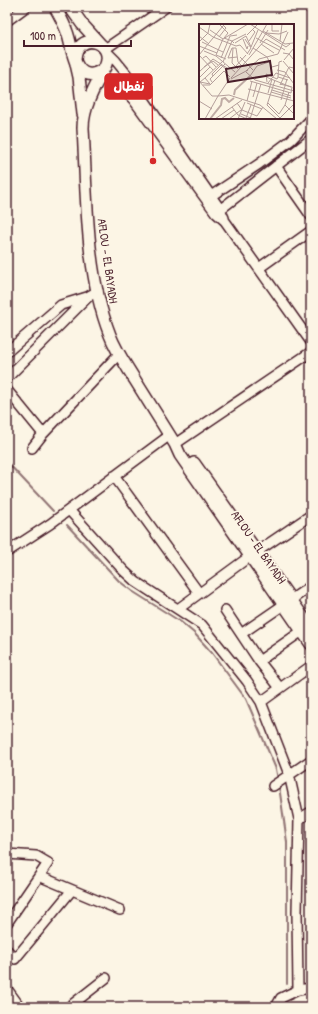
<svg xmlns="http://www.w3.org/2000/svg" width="318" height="1014" font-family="'Patrick Hand','Playpen Sans Arabic',sans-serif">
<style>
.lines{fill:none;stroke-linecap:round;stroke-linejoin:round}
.stream{stroke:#917474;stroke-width:2}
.minor-casing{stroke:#4a1f2b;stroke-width:12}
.major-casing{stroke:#4a1f2b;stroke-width:14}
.minor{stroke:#fcf5e5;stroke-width:9}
.major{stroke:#fcf5e5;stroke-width:11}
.labels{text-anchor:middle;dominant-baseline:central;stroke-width:3.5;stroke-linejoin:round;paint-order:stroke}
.street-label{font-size:12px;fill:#4a1f2b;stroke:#fcf5e5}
.inset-river{fill:none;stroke:#c0aca5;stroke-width:2}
.inset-road{fill:none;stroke:#b59f9b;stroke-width:1}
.view{fill:#4a1f2b;fill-opacity:0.15;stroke:#4a1f2b;stroke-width:2}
.inset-edge{fill:none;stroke:#4a1f2b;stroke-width:2}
.leader{fill:none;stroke:#d62828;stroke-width:1.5}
.callout-dot{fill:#d62828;stroke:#fcf5e5;stroke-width:1.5}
.callout{fill:#d62828;stroke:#d62828;stroke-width:1.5}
.callout-label{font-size:13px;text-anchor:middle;font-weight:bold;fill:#fff}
</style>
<rect width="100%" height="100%" fill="#fcf5e5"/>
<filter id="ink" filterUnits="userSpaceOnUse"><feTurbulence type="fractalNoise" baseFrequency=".025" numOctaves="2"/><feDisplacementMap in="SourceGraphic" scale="8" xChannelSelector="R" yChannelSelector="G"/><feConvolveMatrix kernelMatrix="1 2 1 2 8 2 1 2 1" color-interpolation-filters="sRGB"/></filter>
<g filter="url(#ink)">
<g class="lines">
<path class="stream" d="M7 462 53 511
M67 525 119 581 132 591 181 622 194 633 212 653 246 699 276 769 278 780
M279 786 287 842V984"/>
<defs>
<path id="minor" d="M7 21 26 7
M105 49 166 7
M106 51 116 61 125 72 220 209 224 218
M93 76 116 84 133 99 216 213 225 221 311 342
M276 166 311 216
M208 198 259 164 291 140 311 119
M217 212 311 139
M259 268 311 231
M7 352 61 305 87 297
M7 378 89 296 98 291
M7 390 43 434
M175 444 311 352
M32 448 43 434 119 354
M114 476 199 593
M69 510 124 571 136 582 202 625 247 681 261 702 289 774 299 819 297 912 298 990
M7 552 50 524 170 435
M178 609 249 557 311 515
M225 610 259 661 280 688
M241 634 311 586
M259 661 302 631
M261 702 311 666
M273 786 311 760
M299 819 311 812
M7 854 36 856 48 863 7 923
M39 876 120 910
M7 950 15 959 72 890
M7 989 20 1007
M69 1007 106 978
M276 1007 281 998 298 990 311 988"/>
<path id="major" d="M55 7C59 15 64 23 67 32 72 45 73 72 88 74 95 75 100 72 105 67 117 40 76 30 75 60
M70 7 82 24 101 45
M76 64 79 77 83 114
M105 67C95 86 83 107 83 128 87 195 85 272 110 335 116 351 126 365 135 380 148 401 162 423 175 444L180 455 311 644
M194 463 311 628"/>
</defs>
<use href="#minor" class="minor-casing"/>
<use href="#major" class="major-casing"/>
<use href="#minor" class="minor"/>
<use href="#major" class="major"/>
</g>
</g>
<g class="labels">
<g class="street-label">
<text transform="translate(108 261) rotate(82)">AFLOU - EL BAYADH</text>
<text transform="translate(259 547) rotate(55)">AFLOU - EL BAYADH</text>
</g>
</g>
<g transform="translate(199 24)">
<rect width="95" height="95" fill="#fcf5e5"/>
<path class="inset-river" d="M35 71 36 66 51 52M11 95 22 81 23 75 26 74 30 78 35 74"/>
<path class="inset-road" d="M20 0 29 9 25 14 33 17 47 10M51 0 87 23 91 20M73 0V7H80M0 3 14 13 37 22 41 21M11 6 24 15M64 7 86 20 94 19M67 9 80 10 88 7M48 11 59 0M0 12 10 20M20 13 27 4 23 0M57 14 80 26M44 15 48 25 49 22M46 15 52 24 48 30M50 17 56 8 53 5M81 17 83 0M0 18 9 9 11 0M3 18 24 28M36 19 47 12 52 23M61 19 69 6M62 20 75 29M41 21 49 30M0 22 18 29M52 23 59 6M34 24 33 39 39 45M37 24H33L29 34 38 33M37 24 39 38 43 42M54 24 68 33 73 43 80 41M5 27 17 32 36 48M84 29 90 30 95 36M0 31 24 2M0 31 14 46M50 31 68 0M52 32 67 15 86 26M41 33 54 46M4 34 7 32 17 43M22 34 31 12 38 11M27 35 17 31 24 15 49 0M85 36 95 24M83 37 80 38 79 53 89 56M84 37 95 50M24 38 33 17 35 19M5 43 14 37 19 41M36 43 47 31M78 46 86 48 95 60M47 47 60 35 79 30 89 8M0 48 14 35 28 44M47 48 56 56 95 67M14 52 13 50 22 41 27 45M51 52 58 42 70 38M67 53 92 63M0 54 11 43M6 54 1 58 11 60 6 54 24 37M32 54 52 32M32 55 49 46M76 56 68 81 81 94M0 57 13 72H19M51 57 92 69 93 63 81 60M13 58 11 55 26 40M68 58 67 50 78 55 79 53M69 59 77 49 91 54M4 61H11L25 47 31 53M81 61 90 43 95 44M49 65 95 77M73 66 92 72M72 68 92 74M69 69 73 55M19 72 30 71 61 81 78 95M19 72 31 54M54 73 58 59M82 76 88 55M0 77 13 85M48 77 53 57M38 79 43 86 58 92 64 83M48 79 63 85M69 79 80 90M86 81 90 68M33 83 39 91 48 95M42 90 54 95M80 90 86 81 95 90M47 94 52 81M6 95 19 72M16 95 43 76M22 95 35 86M30 95 42 86M39 95 46 78M51 95 62 60M80 95 95 80"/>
<path class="view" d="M71 37 73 51 29 58 27 45Z"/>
<rect width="95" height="95" class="inset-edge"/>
</g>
<path class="leader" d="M153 161L152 86"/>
<circle class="callout-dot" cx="153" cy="161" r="4"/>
<rect class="callout" x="105" y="74" width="47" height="25" rx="4"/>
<g class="callout-label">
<text x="129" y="91">نفطال</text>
</g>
<rect width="318" height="1014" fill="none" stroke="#fcf5e5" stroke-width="24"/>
<rect x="12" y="12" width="294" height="990" fill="none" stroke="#4a1f2b" stroke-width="1.5" filter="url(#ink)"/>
<path d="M24 40v6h107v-6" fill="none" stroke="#4a1f2b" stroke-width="2"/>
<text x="30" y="40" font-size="12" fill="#4a1f2b" stroke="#fcf5e5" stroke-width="3" paint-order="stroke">100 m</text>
</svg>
